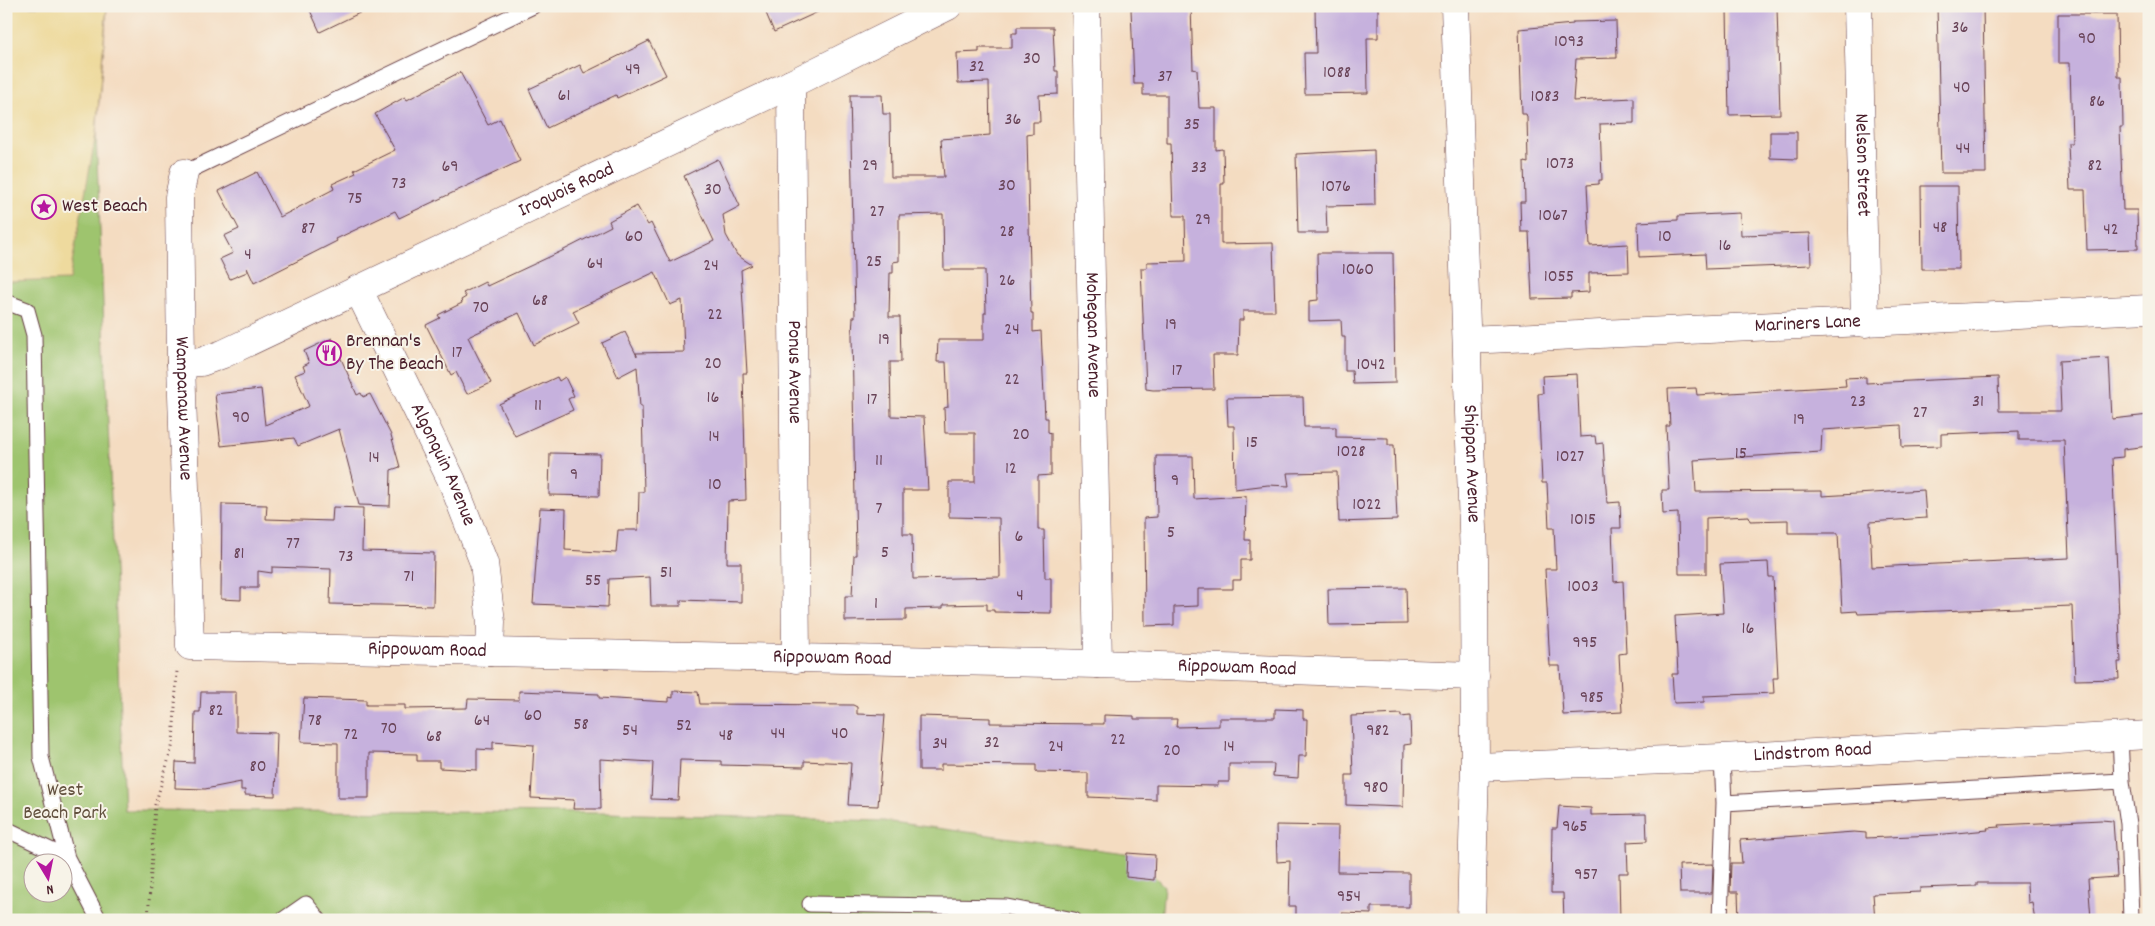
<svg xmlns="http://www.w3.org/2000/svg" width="2155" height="926" font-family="Dekko,sans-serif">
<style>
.green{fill:#9ec46e;stroke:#74724c;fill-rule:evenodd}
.sand{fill:#eeda9e;stroke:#9c7c64}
.building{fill:#c6b1dd;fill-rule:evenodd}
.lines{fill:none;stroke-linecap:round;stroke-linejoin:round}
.service-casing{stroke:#643b42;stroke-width:17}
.minor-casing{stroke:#643b42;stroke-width:29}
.path{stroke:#643b42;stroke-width:3;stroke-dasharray:1 4;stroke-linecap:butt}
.service{stroke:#fff;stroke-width:15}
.minor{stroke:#fff;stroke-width:28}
.labels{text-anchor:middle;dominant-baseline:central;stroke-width:4;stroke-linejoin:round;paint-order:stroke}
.number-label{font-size:18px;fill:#694458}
.street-label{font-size:20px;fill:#4a1f2b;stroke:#f7f3e8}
.poi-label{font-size:20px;fill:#4a1f2b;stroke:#f7f3e8;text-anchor:start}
.park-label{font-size:20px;fill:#63513f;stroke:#f7f3e8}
</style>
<rect width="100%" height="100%" fill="#f7f3e8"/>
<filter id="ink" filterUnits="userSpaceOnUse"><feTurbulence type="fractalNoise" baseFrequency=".02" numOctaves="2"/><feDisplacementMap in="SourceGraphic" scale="10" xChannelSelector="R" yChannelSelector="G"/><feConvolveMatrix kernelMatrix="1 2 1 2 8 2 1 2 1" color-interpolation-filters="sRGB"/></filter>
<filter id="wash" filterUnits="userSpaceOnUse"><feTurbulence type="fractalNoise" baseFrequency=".0096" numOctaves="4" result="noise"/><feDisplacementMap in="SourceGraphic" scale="20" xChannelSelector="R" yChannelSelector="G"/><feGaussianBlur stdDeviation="1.12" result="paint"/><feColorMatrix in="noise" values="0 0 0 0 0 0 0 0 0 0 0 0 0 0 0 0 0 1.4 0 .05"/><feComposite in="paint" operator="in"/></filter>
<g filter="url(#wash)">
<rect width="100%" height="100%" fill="#f4dcc1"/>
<path class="green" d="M6 6H107L96 134 124 810 606 813 883 821 1132 854 1164 886 1161 920H6ZM32 864H62V894H32Z"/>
<path class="sand" d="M6 6H107L96 134 69 280 6 282Z"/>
<g id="blocks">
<path class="building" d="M308 6H374L320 32Z
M763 6H831L774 32Z
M1191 6 1193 69 1197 70 1199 108H1216V150L1223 149 1224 184H1221V244L1273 243 1275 311H1243V320H1239L1238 355H1213L1214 389 1153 390 1146 389 1141 268H1147V262L1186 261 1185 216H1173L1171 143H1167V95H1143V84H1134L1131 9Z
M1330 6H1378V38H1367L1368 93 1305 94 1304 53H1316L1315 9H1330Z
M1937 6H1983L1986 173H1941Z
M1777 8 1780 114 1729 115 1727 9Z
M2058 14H2117L2118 77H2122L2123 127H2120L2123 210H2137L2138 249 2087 250 2085 190H2070L2068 143H2072L2070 63H2058Z
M1616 21 1617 58 1576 59 1573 101 1634 98V123L1600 124 1602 180H1599V184L1587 185 1590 246 1628 244 1629 272 1589 273V292L1571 293V298L1532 299 1529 232H1521L1520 202H1525L1524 162 1528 163 1527 117 1526 114H1522L1519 29 1573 24V22Z
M1017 27H1053L1055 71H1058V94L1039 95 1040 122H1033V134L1027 135 1031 313H1033V332L1041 331 1045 418H1048V432L1051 433V475L1038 476V530H1044L1045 578H1051V613L994 612V610H987V604L943 605V608L906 609V620L845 621V596H852L854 555H856L852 335 853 317H855L850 95H882L883 114H890L891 177H944L941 139 990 135 989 82 958 83 957 53 979 52V48H1012V33H1017ZM943 214 944 270H985L986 313H984V340H938L937 362H946L948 407 944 408 945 433H975V482H949V517L999 518 1000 577 913 579 912 534H903V490H928L924 417 891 416 890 362H901L900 317H889L890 273H893V262L899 261V215Z
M649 41 666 75 617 98 616 95 547 128 529 89 580 65 584 73Z
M460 72 488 125 500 119 520 161 399 218 395 211 336 239 337 241 254 283 247 268V272L230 279 220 259 233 253 224 236 239 229 219 191 257 172 280 217 334 189 332 184 356 173 354 170 395 150 375 114 405 97 407 100Z
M1770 132H1797V159L1770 158Z
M1374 150 1375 205 1326 206 1327 233H1298L1296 154Z
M718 159 740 206 723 215 726 235 737 255 752 265 741 270 747 373H743L746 500 728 501 727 563H741V602L681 600V606H651L650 577 609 579 608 607 533 604 540 508 566 509 565 550 616 553 618 530H638L639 492H644L642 407H640L637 367 618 377 602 343 625 332 637 356 636 353 684 352 682 300 670 305 655 272 573 311 579 323 534 345 519 313 468 337 491 383 467 394 456 372 451 375 426 325 440 318 438 315 462 303 461 300 466 297 463 293 485 282 487 286 562 251 611 226 609 221 637 206 648 225 651 223 670 262 714 241 684 176Z
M1921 186H1958L1959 269H1922Z
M1740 213 1741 235 1810 233 1811 265 1706 269 1705 254 1639 257 1638 222 1678 220V216Z
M1317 253H1393L1395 383 1353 384 1352 371H1345V337H1342L1341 320 1309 321V301L1318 300Z
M332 338 357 395 361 393 363 397 370 394 391 435 400 467 391 470 390 506 359 505 339 429 298 446 294 438 221 446 215 394 261 389 265 425 309 406 295 375 305 371 303 366 309 363 304 351Z
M2109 358 2112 419 2149 415V446L2123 449V457L2112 458 2121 662H2118L2119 679 2075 680 2072 606 1858 614 1857 611 1842 612 1838 533H1788V520L1750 521 1749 516 1706 518V574H1679L1678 513 1663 514 1662 490H1669L1666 426H1670L1668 389 1696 388 1697 395 1846 386 1845 378 1866 377V383L1998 377 1999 411H2061L2059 361ZM1901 425 1902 447 1941 446V434L2019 431V440H2064L2069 558 1872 567 1870 522 1926 518 1924 490 1822 496V491L1696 492 1694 460 1821 452 1822 430Z
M1577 374 1580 437 1595 436 1596 444 1603 443 1607 503 1620 502 1621 528H1612L1614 582 1623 581 1626 653 1619 654 1622 712 1563 715 1560 666H1550L1545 569H1556L1554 528H1549L1547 483H1542L1538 394 1543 393 1542 376Z
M557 377 559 381 565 377 574 396 568 399 573 410 515 436 499 404Z
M1303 397 1304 427H1336V437L1388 438V445H1394L1397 520 1339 522 1337 472 1287 473 1289 486 1268 485 1235 489 1234 426H1228L1227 398Z
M550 453 600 454 599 496 549 495Z
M1156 456H1193L1194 499 1246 496 1245 540H1250V560H1241V580H1233V589H1198V606L1174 607V625L1145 626 1144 518 1157 517Z
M222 504 267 505 266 519 332 521 333 507 363 508 362 551 434 553 433 606 330 604 331 569 272 567V573L258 571V588H241V600L221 599Z
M1768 562 1769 577H1773L1778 678H1773L1774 693 1704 696V702L1674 703 1672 674H1678L1675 616 1723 613 1720 564Z
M1406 588 1407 624 1329 625 1328 589Z
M519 691 599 694V698L669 702V697L673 698V691L698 692 700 704 853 705 857 707V714L885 715 878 806 848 805 851 763 804 761V767L721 765V761L680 760 678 800 651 799 653 762 600 759 601 809H573L574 800 531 798 534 745 493 742V750L477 749V770L439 768V761H417V754L369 753V798H338V743L301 742 304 698 366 700V705H405V709L467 708 468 699 519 700Z
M201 692H236V732L277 733 275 796 245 795V790H241V782L205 789 175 788 176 762 194 763 195 712H200Z
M1275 709 1303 710V719H1307L1306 756H1299L1298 778 1273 776 1274 764H1229V782H1218V786L1156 785V800L1088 797V773L1036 772V765L941 764V770H919V716L990 718V723L1104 724V715L1134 716V719H1177L1176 727 1219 726V718H1275Z
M1401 714V717L1410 716 1411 744 1404 745 1403 807 1346 805V775H1353L1351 716Z
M1559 806 1591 808V815L1646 814 1647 841 1627 842 1628 873H1619L1620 920H1564L1563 893H1551L1552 828H1557Z
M2101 820 2113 821 2117 877 2088 879 2091 919 2035 920 2032 902 2028 903 2027 883H1977V886L1920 888V892L1873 894 1875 920H1739L1738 892H1730L1731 863H1742L1740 840 1854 832 1866 833V838L1934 835 1988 830 1987 828 2000 827 1999 825Z
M1276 825 1338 826 1337 872 1409 873V907H1371V914L1342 913V920H1296V906H1289L1290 861 1277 862Z
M1127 853 1155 855 1154 880 1126 877Z
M1713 864 1712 893H1680L1679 865Z"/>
</g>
</g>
<g filter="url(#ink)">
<use href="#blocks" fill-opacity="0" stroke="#643b42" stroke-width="1"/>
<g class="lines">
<defs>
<path id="service" d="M184 173 533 6
M6 302 27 310 34 335 41 757 67 858 99 920
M2120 736 2122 781 2128 824 2131 920
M1724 803 2122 781
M6 829 67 858
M810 904 1007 907 1074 920
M283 920 306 904 319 920
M1720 920 1724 803 1722 758"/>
<g id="minor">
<path id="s1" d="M1086 6 1098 664"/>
<path id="s2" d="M1455 6 1474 558 1475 767 1471 920"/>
<path id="s3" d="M1858 6 1865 323"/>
<path id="s4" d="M791 84 796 659"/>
<path id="s5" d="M184 173 179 197 181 363 190 646 1098 664 1475 676"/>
<path id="s6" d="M358 289 452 481 484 563 491 622 490 652"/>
<path id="s7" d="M1467 340 2149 309"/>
<path id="s8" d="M181 363 201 362 223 354 791 84 948 6"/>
<path id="s9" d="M1475 767 1722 758 2149 735"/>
</g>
</defs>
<use href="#service" class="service-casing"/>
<use href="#minor" class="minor-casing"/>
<path class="path" d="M148 920 155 805 173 744 177 670"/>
<use href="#service" class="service"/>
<use href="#minor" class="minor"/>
</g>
</g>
<defs>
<symbol id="sight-ring" viewBox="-11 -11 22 22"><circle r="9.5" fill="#f7f3e8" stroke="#b5179e" stroke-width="1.5"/><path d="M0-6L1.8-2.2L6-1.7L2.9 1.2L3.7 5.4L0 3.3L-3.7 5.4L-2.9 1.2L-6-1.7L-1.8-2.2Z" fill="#b5179e"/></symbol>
<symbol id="restaurant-ring" viewBox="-11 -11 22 22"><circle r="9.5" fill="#f7f3e8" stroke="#b5179e" stroke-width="1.5"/><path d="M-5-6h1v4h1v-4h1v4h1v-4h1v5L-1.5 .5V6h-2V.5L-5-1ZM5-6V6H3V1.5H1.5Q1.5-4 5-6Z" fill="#b5179e"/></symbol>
</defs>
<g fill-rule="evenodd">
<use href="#sight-ring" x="30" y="193" width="28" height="28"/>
<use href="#restaurant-ring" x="315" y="339" width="28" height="28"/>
</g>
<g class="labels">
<g class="number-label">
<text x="1960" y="28">36</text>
<text x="2087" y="39">90</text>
<text x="1569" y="42">1093</text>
<text x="1032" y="59">30</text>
<text x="977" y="67">32</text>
<text x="633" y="70">49</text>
<text x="1337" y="73">1088</text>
<text x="1165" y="77">37</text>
<text x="1962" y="88">40</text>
<text x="564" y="96">61</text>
<text x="1545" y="97">1083</text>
<text x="2097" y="102">86</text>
<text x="1013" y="120">36</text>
<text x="1192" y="125">35</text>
<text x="1963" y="149">44</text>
<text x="1560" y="164">1073</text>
<text x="870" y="166">29</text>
<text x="2095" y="166">82</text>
<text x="450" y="167">69</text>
<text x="1199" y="168">33</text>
<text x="399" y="184">73</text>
<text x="1007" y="186">30</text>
<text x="1336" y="187">1076</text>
<text x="713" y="190">30</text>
<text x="355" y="199">75</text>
<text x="877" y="212">27</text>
<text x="1553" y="216">1067</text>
<text x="1203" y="220">29</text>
<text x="1940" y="228">48</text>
<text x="308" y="229">87</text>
<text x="2111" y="230">42</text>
<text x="1007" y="232">28</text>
<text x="634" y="237">60</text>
<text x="1665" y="237">10</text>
<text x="1725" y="246">16</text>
<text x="248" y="255">4</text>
<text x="874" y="262">25</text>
<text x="595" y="264">64</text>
<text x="711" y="266">24</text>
<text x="1358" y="270">1060</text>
<text x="1559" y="277">1055</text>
<text x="1007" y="281">26</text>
<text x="540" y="301">68</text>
<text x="481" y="308">70</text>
<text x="715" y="315">22</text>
<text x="1171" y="325">19</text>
<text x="1012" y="330">24</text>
<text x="884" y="340">19</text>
<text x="457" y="353">17</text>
<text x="713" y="364">20</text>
<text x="1371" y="365">1042</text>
<text x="1177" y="371">17</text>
<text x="1012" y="380">22</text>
<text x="713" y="398">16</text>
<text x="872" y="400">17</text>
<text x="1858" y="402">23</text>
<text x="1978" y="402">31</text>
<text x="538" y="406">11</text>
<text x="1920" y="413">27</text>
<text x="241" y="418">90</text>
<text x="1799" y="420">19</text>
<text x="1021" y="435">20</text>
<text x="714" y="437">14</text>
<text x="1252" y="443">15</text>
<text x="1351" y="452">1028</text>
<text x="1741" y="454">15</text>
<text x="1570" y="457">1027</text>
<text x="374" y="458">14</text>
<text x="879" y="461">11</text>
<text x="1011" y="469">12</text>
<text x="574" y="475">9</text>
<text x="1175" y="481">9</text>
<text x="715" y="485">10</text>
<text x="1367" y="505">1022</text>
<text x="879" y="509">7</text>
<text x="1583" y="520">1015</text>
<text x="1171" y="533">5</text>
<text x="1019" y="537">6</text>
<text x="293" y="544">77</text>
<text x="885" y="553">5</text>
<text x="239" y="554">81</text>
<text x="346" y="557">73</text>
<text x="666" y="573">51</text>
<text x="409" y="577">71</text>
<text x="593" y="581">55</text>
<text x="1583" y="587">1003</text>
<text x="1020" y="596">4</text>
<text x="876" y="604">1</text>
<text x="1748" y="629">16</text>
<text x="1585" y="643">995</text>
<text x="1592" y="698">985</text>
<text x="216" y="711">82</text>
<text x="533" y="716">60</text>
<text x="315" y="721">78</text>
<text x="482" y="721">64</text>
<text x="581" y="725">58</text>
<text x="684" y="726">52</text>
<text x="389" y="729">70</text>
<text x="630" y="731">54</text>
<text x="1378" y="731">982</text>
<text x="778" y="734">44</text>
<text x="840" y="734">40</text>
<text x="351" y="735">72</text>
<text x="726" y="736">48</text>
<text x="434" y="737">68</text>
<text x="1118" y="740">22</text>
<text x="992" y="743">32</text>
<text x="940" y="744">34</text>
<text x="1056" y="747">24</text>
<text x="1229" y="747">14</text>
<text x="1172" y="751">20</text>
<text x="258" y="767">80</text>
<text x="1376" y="788">980</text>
<text x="1575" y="827">965</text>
<text x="1586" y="875">957</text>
<text x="1349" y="897">954</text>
</g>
<g class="street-label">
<text stroke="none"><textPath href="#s3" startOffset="159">Nelson Street</textPath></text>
<text stroke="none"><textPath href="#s8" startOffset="424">Iroquois Road</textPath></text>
<text stroke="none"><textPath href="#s7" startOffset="341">Mariners Lane</textPath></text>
<text stroke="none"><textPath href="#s1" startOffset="329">Mohegan Avenue</textPath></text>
<text stroke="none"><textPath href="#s4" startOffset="288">Ponus Avenue</textPath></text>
<text stroke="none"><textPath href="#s5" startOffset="236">Wampanaw Avenue</textPath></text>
<text stroke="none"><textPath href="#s2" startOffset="458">Shippan Avenue</textPath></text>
<text stroke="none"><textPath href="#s6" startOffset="195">Algonquin Avenue</textPath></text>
<text stroke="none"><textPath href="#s5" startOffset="711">Rippowam Road</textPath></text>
<text stroke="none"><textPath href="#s5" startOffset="1116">Rippowam Road</textPath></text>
<text stroke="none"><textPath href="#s5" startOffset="1521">Rippowam Road</textPath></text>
<text stroke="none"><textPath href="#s9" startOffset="338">Lindstrom Road</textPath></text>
</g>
<g class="poi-label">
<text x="62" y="207">West Beach</text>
<text x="346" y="342">Brennan's<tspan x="346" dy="23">By The Beach</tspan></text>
</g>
<g class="park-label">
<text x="65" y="791">West<tspan x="65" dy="23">Beach Park</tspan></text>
</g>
</g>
<rect width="2155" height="926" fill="none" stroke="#f7f3e8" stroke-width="25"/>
<g transform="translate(48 878) rotate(170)"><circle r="24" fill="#f7f3e8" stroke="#b29e9c"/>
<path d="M0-4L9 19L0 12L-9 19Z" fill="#b5179e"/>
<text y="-8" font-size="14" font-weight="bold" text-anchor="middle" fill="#4a1f2b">N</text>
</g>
</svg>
